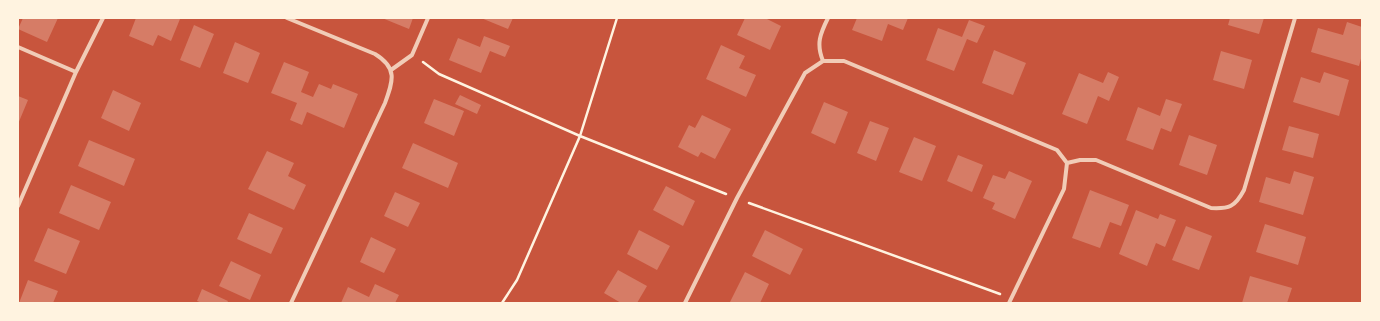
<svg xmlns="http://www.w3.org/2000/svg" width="1380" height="321" font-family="'Work Sans',sans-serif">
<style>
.building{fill:#d67c66}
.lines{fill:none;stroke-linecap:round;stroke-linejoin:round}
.path{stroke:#fff3e0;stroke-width:2.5}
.minor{stroke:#f1ccb7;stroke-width:4}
</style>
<rect width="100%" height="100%" fill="#c8553d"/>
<path class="building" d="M23 18H58L47 42 18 29Z
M136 18H178L180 19 171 41 158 35 153 46 129 36Z
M382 18H413L409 29Z
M481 18H513L508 29Z
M745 18H765L781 26 770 50 737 35Z
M857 18H908L903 30 888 24 882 41 852 30Z
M1230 18H1264L1259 34 1228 25Z
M969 20 985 26 977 43 967 39 954 71 926 60 938 28 962 37Z
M1347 22 1362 27V55L1359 66 1311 52 1318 28 1343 35Z
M194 25 214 34 200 68 180 60Z
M484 36 510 46 505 57 490 51 481 73 449 60 458 38 480 47Z
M235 42 260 53 248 83 223 73Z
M721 45 745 56 739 68 756 75 746 97 706 79Z
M994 50 1026 63 1013 95 982 83Z
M1221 51 1252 60 1244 89 1213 80Z
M284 62 309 72 301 92 313 97 319 84 331 89 333 84 358 94 344 128 307 112 302 125 290 120 297 103 271 93Z
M1108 72 1119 77 1109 101 1098 96 1087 124 1062 114 1079 73 1103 83Z
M1324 72 1349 80 1339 116 1293 102 1301 77 1320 83Z
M113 90 141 103 129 131 101 118Z
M460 95 481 105 477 114 455 104Z
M18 96 28 100 18 124Z
M434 99 464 111 454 136 424 123Z
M1166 99 1182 104 1171 132 1161 128 1153 150 1126 140 1138 107 1160 116Z
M824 102 848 112 835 144 811 133Z
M702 115 731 129 715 159 701 152 698 157 678 147 689 125 695 128Z
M870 121 889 128 876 161 857 153Z
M1289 126 1319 134 1313 158 1282 150Z
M1189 135 1217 145 1207 175 1179 165Z
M914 137 936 146 922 181 899 172Z
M89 140 135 159 124 186 78 166Z
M413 143 458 163 448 188 402 168Z
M267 151 294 163 288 176 306 185 294 210 248 189Z
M958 155 983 165 972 192 947 181Z
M1009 171 1032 181 1015 219 992 209 995 203 983 198 993 175 1005 179Z
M1294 171 1314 177 1303 215 1259 202 1266 177 1290 184Z
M71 185 111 202 99 230 59 213Z
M666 186 695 201 683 226 653 210Z
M1090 190 1129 205 1121 226 1110 222 1100 248 1072 238Z
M395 192 420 203 408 227 384 216Z
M1136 210 1158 219 1160 214 1176 220 1165 247 1156 243 1147 266 1119 254Z
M249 213 283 228 271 254 237 239Z
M1265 224 1306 237 1298 265 1256 252Z
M1186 226 1212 236 1199 270 1172 260Z
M48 228 80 241 66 274 34 261Z
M639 230 670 246 657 270 627 254Z
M765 230 803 249 790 275 752 256Z
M371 237 396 249 384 273 360 262Z
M231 261 261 275 250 300 219 286Z
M618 270 647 286 637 303H621L604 293Z
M745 272 769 284 760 303H732L730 302Z
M1250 276 1292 288 1287 303H1242Z
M28 280 58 291 53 303H19Z
M375 284 399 295 395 303H341L348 287 369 297Z
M202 289 228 301 227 303H202L197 301Z"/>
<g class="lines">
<path class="path" d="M423 62 439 74 580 136 726 194
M749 203 1000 294
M502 303 517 280 580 136 617 18"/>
<path class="minor" d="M287 18 375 54C398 68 393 81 385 103L291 303
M18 47 76 72
M823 61C816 44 820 34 828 18
M391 70 412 55 428 18
M1067 163 1080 160H1096L1211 208C1229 209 1235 207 1244 190L1295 18
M18 206 76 72 103 18
M685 303 737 198 805 73 823 61H844L1057 150 1067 163 1064 189 1009 303"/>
</g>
<rect width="1380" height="321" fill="none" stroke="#fff3e0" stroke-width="38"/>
</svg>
